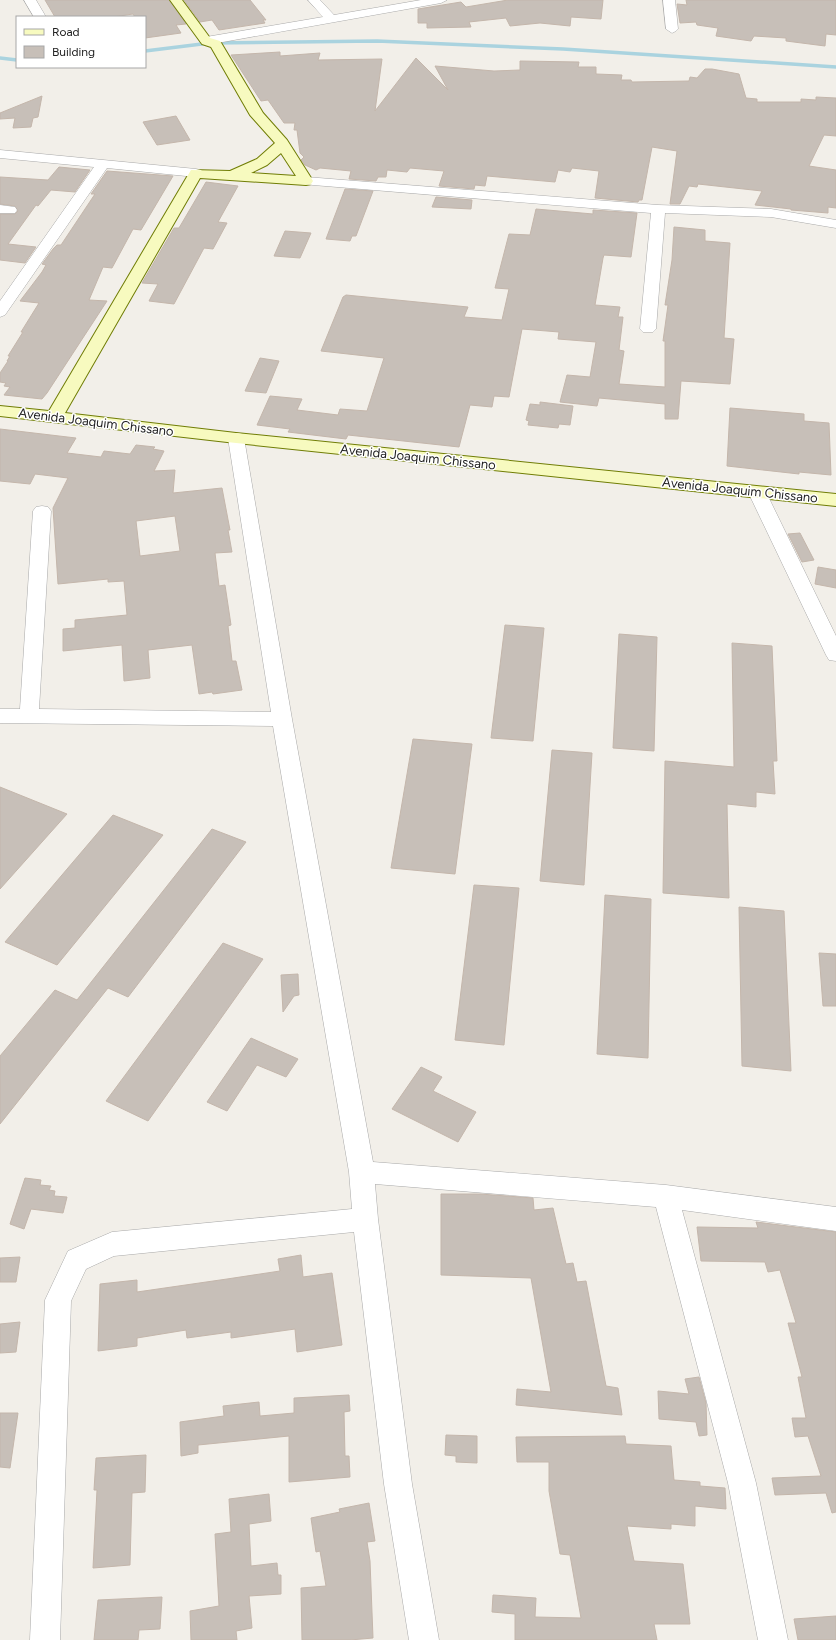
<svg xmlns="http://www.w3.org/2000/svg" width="836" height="1640" font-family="Figtree,sans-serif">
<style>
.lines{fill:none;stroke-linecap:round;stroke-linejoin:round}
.stream{stroke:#aad3df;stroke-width:3.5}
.building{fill:#c7bfb8;stroke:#c4b6ab;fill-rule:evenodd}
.street-casing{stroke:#a9a9a9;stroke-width:1}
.secondary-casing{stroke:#707d05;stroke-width:2}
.street{fill:#fff;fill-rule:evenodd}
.secondary{fill:#f7fabf;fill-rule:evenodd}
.labels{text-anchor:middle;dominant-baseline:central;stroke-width:3;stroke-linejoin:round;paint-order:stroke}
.far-street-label{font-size:13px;fill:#222;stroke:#fff}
</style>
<rect width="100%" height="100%" fill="#f2efe9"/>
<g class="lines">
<path class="stream" d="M145 51 210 43 377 41 563 49 836 67
M0 58 17 60"/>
</g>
<path class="building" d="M45 0H169L186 24 176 25 181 33 145 38V17H135L133 14 113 17H55Z
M184 0H250L266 20H263L265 23 219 30 212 20 200 22Z
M508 0H603L601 19 571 17 570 26 540 23 510 26 506 18 469 22 471 27 427 28V23H418V9L461 2 466 7Z
M686 0H836V35L826 34 825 46 786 41V38L754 36 751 41 716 36 718 28 697 25 696 22 680 23 677 4 687 5Z
M280 52V56L320 53 318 60 382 59 375 111 416 58 448 90 435 66 494 71 520 70V61L579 62 578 67H596V74L622 75 621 80H631L632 82 689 81 690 77 697 78 705 69H712L739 74 746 98 757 99V102H801V99L816 100V97L836 98V136L824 135 809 166 836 170V208L828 207V213L791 210V209L755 205 762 191 698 184 697 187 689 186 680 204H670L677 151 652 147 642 200H639L638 202 595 198 599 171 572 168 570 172 558 170 555 182 487 176 485 186 475 185 474 189 439 186 444 171 410 168 407 172 387 170 386 177H378L376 181 349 179 351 171 320 168 316 170 305 165 301 160 304 157 300 153 297 130H294L295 123H284L268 100 261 101 231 55Z
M42 96 38 117 33 118 31 127 13 128 15 118 0 119V113Z
M176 116 190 140 157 145 143 122Z
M59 167 90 170 75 192 51 190 38 206 36 205 8 244 36 247 25 263 0 260V214H15L18 211 15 206 0 204V177L48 180Z
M107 171 173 176 141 230 133 229 112 268 103 267 89 300 107 301 47 393 42 399 4 395 10 387 4 386 6 383 0 382V373L8 361H7L10 356H8L23 332H21L39 303 20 301 42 272 46 265 42 264 53 249 57 245H61L95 194H91Z
M206 182 238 186 218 222 227 223 213 249 204 248 174 304 149 301 158 284 142 283 174 228H179Z
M345 189 373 191 356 236H352L350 241 326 239Z
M436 197 472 200 471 209 432 207Z
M536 209 593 214V210L637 213 631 257 604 255 603 258 595 305 620 307 618 317H623L619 350 624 351 619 384 665 387V341H663L668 305H665L672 260 674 227 705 230V241L730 243 724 338 734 339 730 384 681 381 678 419H665V404L599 398 597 406 560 402 567 375 590 377 596 342 558 339 559 332 522 329 509 397 494 396 492 407 470 405 459 447 348 435 346 439 288 432 290 429 257 425 270 396 302 399 297 410 338 415 340 409 367 411 384 358 321 351 343 297 346 295 468 307 464 317 502 320 509 289 495 288 509 234 530 235Z
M285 231 311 233 300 258 274 256Z
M260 358 279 361 266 393 245 391Z
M540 402 573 406 570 425 559 424 558 428 528 425 529 421 526 420 530 404 540 405Z
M730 408 804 414V421L829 423 831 475 799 472V474L727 466Z
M0 429 76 438 67 453 101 457 104 451 130 454 136 445 155 447 153 449 164 451 154 471 175 470 173 493 222 488 230 530H228L232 552 215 553 219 586 225 585 231 625 228 626 232 661H236L242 690 213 694 212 692 199 694 192 645 148 650 150 678 124 681 122 645 63 651V629L75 628V620L127 615 124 581 108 582V579L58 584 53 508 68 478 35 474 30 484 0 481ZM175 516 180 551 140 556 136 521Z
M800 533 814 560 802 562 788 534Z
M818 567 836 570V588L815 584Z
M505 625 544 628 533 741 491 738Z
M619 634 657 637 654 751 613 748Z
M732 643 772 646 777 761H773L775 794 756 792V807L727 804 729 898 663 893 665 761 734 767Z
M413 739 472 744 455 874 391 868Z
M552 750 592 753 584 885 540 881Z
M0 787 67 814 0 889Z
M113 815 163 835 57 965 5 942Z
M212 829 246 842 128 997 108 988 0 1124V1056L55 990 77 1000Z
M474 885 519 888 504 1045 455 1040Z
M605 895 651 899 648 1058 597 1054Z
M739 907 784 911 791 1071 742 1066Z
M223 943 263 959 148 1121 106 1101Z
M819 953 836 954V1006H823Z
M298 974 299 995 294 996 283 1012 281 975Z
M251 1038 298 1059 286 1077 257 1065 227 1111 207 1102Z
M421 1067 442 1077 433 1091 476 1112 458 1142 392 1109Z
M25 1178 41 1180 40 1185 51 1186 49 1190 55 1191 54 1196 67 1197 63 1213 31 1209 24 1229 10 1224Z
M441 1194H480L533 1198 534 1210 553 1208 566 1264 573 1263 577 1282 586 1281 606 1386 618 1388 622 1415 516 1405 517 1389 551 1392 531 1278 441 1275Z
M756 1222 836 1232V1512L832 1513 826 1493 775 1495 772 1478 821 1476 808 1436 795 1437 792 1418H806L798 1377H802L788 1323H796L780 1270 768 1272 765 1262 701 1261 697 1227 758 1228Z
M301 1255 303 1277 332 1273 342 1345 297 1352 295 1329 231 1338V1332L187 1338 186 1330 137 1338V1346L98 1351 100 1284 137 1280V1292L227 1279 280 1271 278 1259Z
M20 1257 16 1282H0V1258Z
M20 1322 16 1352 0 1353V1324Z
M699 1377 706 1403 707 1435 699 1436 696 1422 659 1419 658 1391 689 1394 685 1379Z
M349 1395 350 1411 344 1412 345 1456H349L350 1477 289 1482V1436L198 1445V1453L181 1456 180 1422 224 1416 223 1406 259 1402 260 1416 294 1413V1398Z
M0 1413H18L10 1468 0 1467Z
M446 1435 477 1436V1463L456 1462V1456L445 1455Z
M625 1436 626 1444 671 1446 674 1480 700 1482V1486L725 1488 726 1509 695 1506V1526L671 1524V1529L627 1526 634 1561 683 1564 690 1624H654L657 1640H515V1614L492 1612 493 1595 536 1598 535 1617 581 1618 570 1555 560 1554 549 1491V1462H517L516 1437Z
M146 1455 145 1492 132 1493 130 1565 93 1568 97 1490H94L96 1458Z
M269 1494 271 1521 249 1524 251 1566 277 1563 278 1575H281V1594L249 1596 252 1628 236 1631 237 1640H191L190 1611 219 1606 215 1534 231 1532 229 1499Z
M369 1503 375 1541 367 1542 370 1561 373 1638 350 1640H302L301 1588 326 1586 320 1551 316 1552 311 1518 340 1512 339 1509Z
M162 1597 160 1629 139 1630 138 1640H94L98 1600Z
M836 1616V1640H798L794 1619Z"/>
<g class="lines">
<defs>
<path id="street" d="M24 0H36L46 17H34Z
M308 0H320L334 15 421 0H447L441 3 206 45 200 41 206 37 323 17Z
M663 0H675L678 29 676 31 672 33 666 29Z
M0 150 196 169 201 170 203 173 201 176 196 177 107 168 5 315 0 317V301L94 167 0 158Z
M306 177 658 205 771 209 836 220V228L771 217 665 213 656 329 653 332H643L640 329 651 213 301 184 299 181 301 178Z
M0 205 15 207 17 210 15 213H0Z
M236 433 242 434 244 438 292 719 373 1162 666 1185 836 1207V1231L682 1210 756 1483 788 1640H758L728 1483 656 1207 375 1184 378 1219 412 1484 439 1640H409L384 1484 354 1232 114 1256 86 1269 71 1301 60 1640H30L45 1300 68 1251 112 1232 352 1209 349 1172 273 726 0 723V709H20L33 511 36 507 42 506 48 507 51 511 39 709 271 712 228 438 230 434Z
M757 487 763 488 766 492 836 636V661L829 660 826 655 748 492 751 488Z"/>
<path id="secondary" d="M170 0H182L210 38 220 41 263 113 287 140 313 181 311 184 306 185 200 178 65 413 236 433 836 494V506L236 443 0 416V406L49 411 191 170 230 171 257 159 275 143 250 115 211 47 202 44ZM281 153 296 176 251 173 267 165Z"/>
</defs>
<use href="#street" class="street-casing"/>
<use href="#secondary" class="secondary-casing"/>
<use href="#street" class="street"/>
<use href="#secondary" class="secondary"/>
</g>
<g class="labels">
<g class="far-street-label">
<text transform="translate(96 422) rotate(7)">Avenida Joaquim Chissano</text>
<text transform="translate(418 457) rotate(6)">Avenida Joaquim Chissano</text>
<text transform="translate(740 490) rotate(6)">Avenida Joaquim Chissano</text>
</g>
</g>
<rect x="16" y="16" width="130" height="52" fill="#ffffff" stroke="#a7a7a7"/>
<rect x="24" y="29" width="20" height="6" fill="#f7fabf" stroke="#a7a7a7"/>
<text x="52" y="36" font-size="12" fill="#222222">Road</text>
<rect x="24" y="46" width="20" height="12" fill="#c7bfb8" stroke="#a7a7a7"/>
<text x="52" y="56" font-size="12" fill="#222222">Building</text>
</svg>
